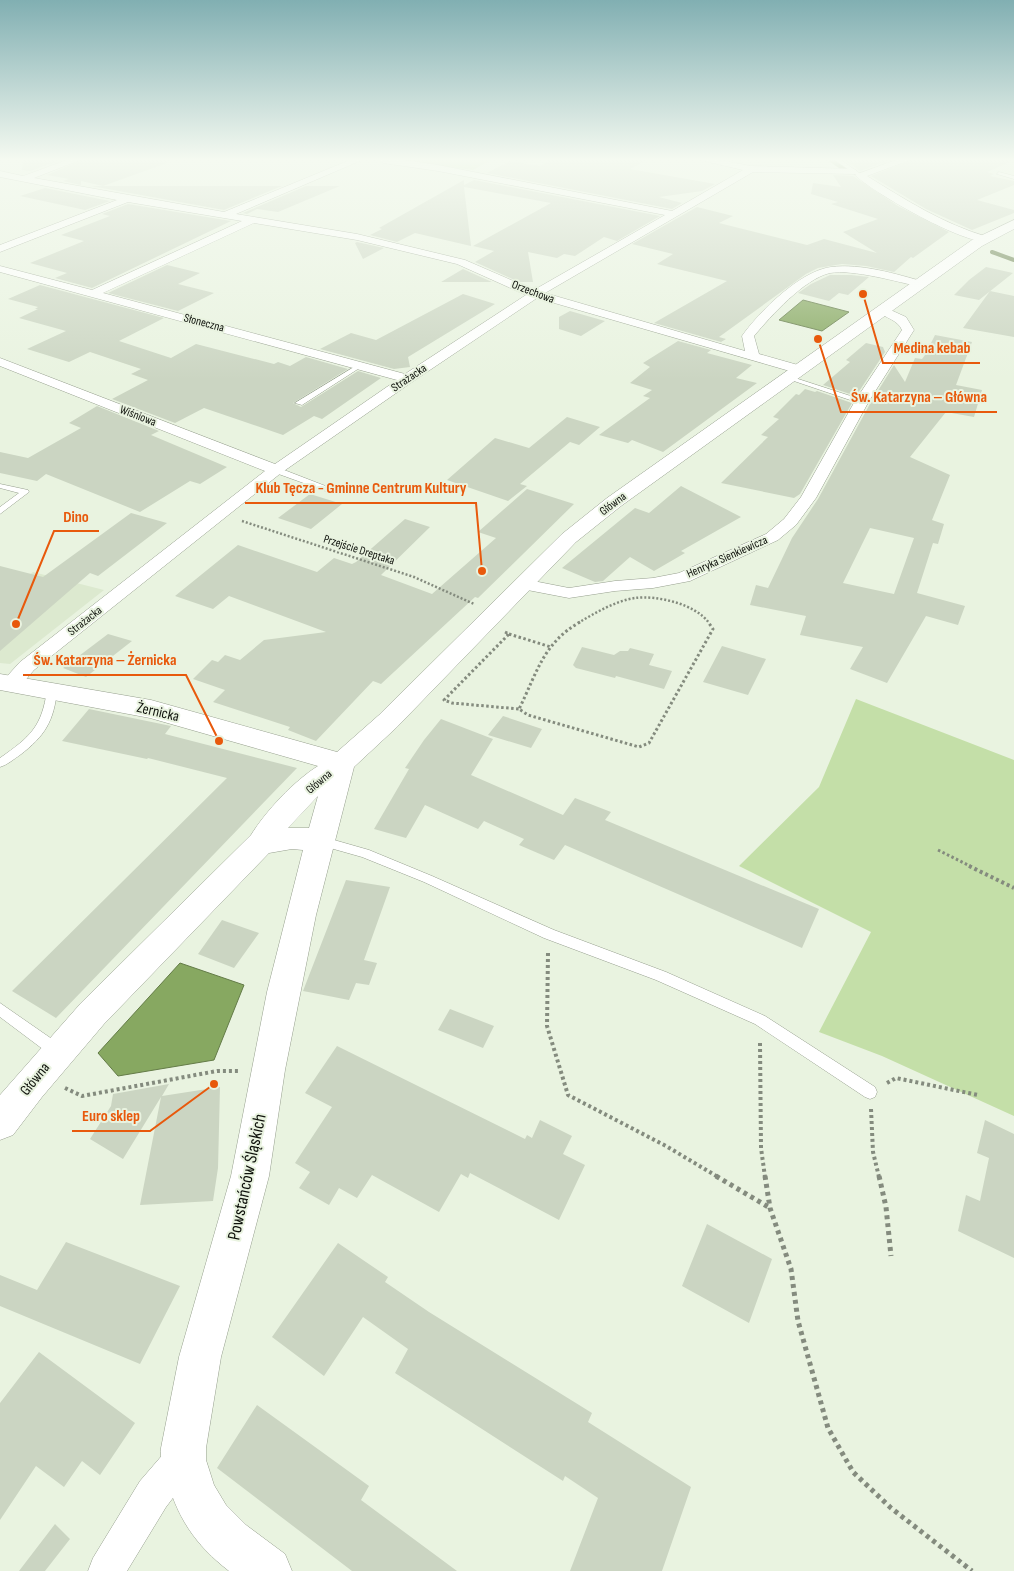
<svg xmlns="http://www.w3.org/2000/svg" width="1014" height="1571" font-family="'Sofia Sans Condensed',sans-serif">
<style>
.built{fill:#dce9cf}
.green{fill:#c4dfa8}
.water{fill:#87a861;stroke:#637b47}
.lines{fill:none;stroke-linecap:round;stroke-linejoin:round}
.stream{stroke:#637b47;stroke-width:4}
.building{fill:#cbd5c2;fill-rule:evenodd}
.lane-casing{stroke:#969f8e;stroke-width:1}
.street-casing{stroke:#969f8e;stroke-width:1}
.secondary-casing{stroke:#969f8e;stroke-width:1}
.path-far3{stroke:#848b7e;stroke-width:2.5;stroke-dasharray:2 2;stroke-linecap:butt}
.path-far2{stroke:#848b7e;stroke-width:3;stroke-dasharray:2.5 2.5;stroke-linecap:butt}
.path-far1{stroke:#848b7e;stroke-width:4;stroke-dasharray:3 3;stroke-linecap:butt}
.path{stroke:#848b7e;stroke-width:5;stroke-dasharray:4 4;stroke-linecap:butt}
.lane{fill:#fff;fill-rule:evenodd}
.street{fill:#fff;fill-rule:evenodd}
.secondary{fill:#fff;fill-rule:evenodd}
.labels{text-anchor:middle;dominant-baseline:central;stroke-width:4;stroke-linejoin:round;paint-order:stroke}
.far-street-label{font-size:12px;fill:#0e110b;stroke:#e9f3e0}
.street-label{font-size:15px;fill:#0e110b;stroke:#e9f3e0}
.near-street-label{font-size:18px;fill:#0e110b;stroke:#e9f3e0}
.leader{fill:none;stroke:#e8590c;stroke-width:2}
.callout-dot{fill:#e8590c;stroke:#e9f3e0;stroke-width:2}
.callout-label{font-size:16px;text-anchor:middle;font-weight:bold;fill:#e8590c;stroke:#e9f3e0;stroke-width:4;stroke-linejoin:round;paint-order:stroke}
</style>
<rect width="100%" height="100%" fill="#e9f3e0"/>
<path class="built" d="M33 572 104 590 10 664 0 663V598Z"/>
<path class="green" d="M392 160H491L473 170Z
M856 699 1014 760V1116L882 1056 819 1032 871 932 739 866 819 787Z"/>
<path class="water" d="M803 300 849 312 822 331 779 320Z
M180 963 244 985 214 1060 118 1076 98 1053Z"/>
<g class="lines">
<path class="stream" d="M831 160 844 169
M992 252 1014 260"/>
</g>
<path class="building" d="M23 160H61L30 171 22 170Z
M82 160H166L167 163 103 186 81 181V185L63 181 69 179 47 175Z
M549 160H647L630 169 715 184 702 191 659 197 682 203 672 209 487 173 510 161 540 166Z
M845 160H890L860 171Z
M912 160H1014L987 172 994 174 990 176 1014 181V185L977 200 1014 210V213L972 230 926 209 871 176Z
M833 175 853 176 898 206 949 232 913 258 911 257 894 272 866 266 842 264 818 268 806 274 719 337 726 339 721 342 654 323 727 281 657 264 673 254 632 244 697 207 733 216 719 223 807 245 824 239 877 253 843 232 878 219 831 204 838 202 811 194 813 183 841 187Z
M464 180V185L474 180 660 216 617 241 604 237 575 256 564 254 557 258 528 252 533 282H519L475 262 494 251 473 246 551 203 464 187 471 246 415 233 397 242 370 235 382 229 379 228Z
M91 186H282L224 210Z
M306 186H340L278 212 257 209 247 214 243 213Z
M45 188 110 201 85 210 20 196Z
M128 204 231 221 92 288 55 278 67 273 30 263 84 241 61 235 110 216 102 214Z
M357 242 384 248 363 259 355 243Z
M167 265 200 273 178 284 214 293 178 311 108 293Z
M986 267 1013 273 979 300 954 295 969 280Z
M463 269 492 282H441Z
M830 275H851L869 277 848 295 839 293 829 301 798 293 811 284Z
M40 285 164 318 119 341 171 358 196 344 274 364 278 362 290 366 306 357 348 369 293 403 301 407 358 371 381 378 322 419 314 416 283 435 204 408 175 423 112 399 148 380 131 374 141 369 90 352 69 362 27 349 66 331 19 318 38 309H35L38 307 8 299Z
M990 291 1014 296V337L963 328Z
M463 294 495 304 408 357 410 367 394 369 320 349 351 333 376 340Z
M570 311 605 321 581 336 559 329V317Z
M935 335 972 342 956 385 982 390 974 417 946 412 910 457 950 475 932 520 944 524 938 544 933 543 917 593 965 606 958 625 926 616 887 683 850 669 863 647 800 635 806 616 750 605 756 585 768 588 792 538 818 499 871 402 894 365 905 382 915 358 922 359 925 355ZM870 528 914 538 894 594 843 583Z
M678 341 711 350 707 353 752 365 736 378 757 383 663 452 632 440 628 443 599 435 650 398 643 396 652 390 630 383 650 367 643 363Z
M866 343 883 347 885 352 856 396 823 385 850 362 846 360Z
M805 389 815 392 817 391 852 403 800 494 794 498 721 483 768 437 761 435 779 419 773 417 796 394 799 395Z
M97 406 159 431 151 435 227 467 200 484 190 481 140 512 46 474 37 481 0 473V452L28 458 81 428 69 423Z
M567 417 600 427 579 445 570 442 520 484 527 486 508 501 447 480 495 438 529 448Z
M681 486 741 517 681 551 685 553 654 571 630 557 603 581 595 582 562 568 635 508 649 513Z
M527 489 574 504 478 598 475 597 381 684 373 681 316 741 288 730 290 727 213 702 225 690 193 679 212 660 218 662 225 655 240 660 264 640 326 632 229 596 213 609 175 596 238 545 317 572 334 558 352 564 356 562 405 519 430 527 381 575 432 594 496 538 478 532Z
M310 494 342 504 311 529 278 518Z
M131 513 167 523 98 576 90 573 0 651V566L43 577Z
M108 634 132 641 86 677 63 668Z
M722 646 766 659 748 695 703 682Z
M582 647 614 655 620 651H628L630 648 654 654 649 665 672 671 664 689 616 676 615 678 576 668 573 665Z
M89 709 171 726 165 734 297 768 56 1018 12 991 227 778 148 758 147 759 62 741Z
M503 716 542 729 531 748 488 735Z
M441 719 493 739 471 775 563 815 575 798 611 812 605 820 819 909 802 948 565 845 554 860 519 845 524 839 484 821 478 829 425 805 406 838 374 829 409 769 405 768 424 740Z
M346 880 390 887 364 960 377 963 369 985 356 983 349 1000 303 991Z
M222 920 259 933 234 968 198 954Z
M450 1009 494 1026 483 1048 438 1030Z
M337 1046 525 1139 527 1135 532 1138 540 1120 572 1136 563 1154 585 1165 559 1220 470 1173 468 1178 461 1174 439 1212 372 1175 357 1198 339 1188 329 1205 299 1188 310 1172 295 1163 332 1107 305 1093Z
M169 1084 162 1096 220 1087 218 1168 213 1201 140 1205 161 1097 123 1159 90 1139 111 1106 113 1094Z
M985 1120 1014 1134V1258L958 1231 966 1195 980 1201 989 1158 977 1153Z
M707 1224 772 1259 749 1323 682 1286Z
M66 1242 180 1286 140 1364 0 1306V1275L37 1290Z
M338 1243 388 1277 385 1282 429 1312 592 1413 588 1422 691 1487 662 1571H570L598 1498 565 1476 563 1481 395 1373 408 1349 363 1317 324 1376 272 1337Z
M39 1352 135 1423 100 1475 82 1461 64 1487 36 1466 0 1520V1403Z
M257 1405 369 1486 361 1500 457 1571H352L217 1468Z
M55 1524 70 1539 45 1571H19Z"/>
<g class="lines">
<defs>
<path id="lane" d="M835 160H841L862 175 858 176Z
M999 172 1014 176V179L997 174Z
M359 364 361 365V367L302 405 295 403Z
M788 377H792L866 401 859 403 788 379Z
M273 468H279L341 492 334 494 273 472Z
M0 484 28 490 29 492 0 514V507L19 493 0 488Z
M52 687 57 690C54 721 45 736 20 755 14 759 7 765 0 767V758C30 737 42 727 47 690Z
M320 836 369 850 432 876 554 930 666 972 765 1016 875 1087 877 1092 875 1097 870 1099 865 1097 755 1024 656 980 544 938 424 882 362 857 316 844 314 841 316 838Z
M0 1003 62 1046 64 1051 62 1056 57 1057 52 1056 0 1017Z"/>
<path id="street" d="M67 160H80L34 178 224 212 350 160H362L236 214 357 234 465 260 534 290 665 215 438 171 383 163 379 160H403L438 165 672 211 743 170 700 160H719L751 166 853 169 856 170V174L753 172 545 293 745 351 742 336C759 312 800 271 831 267 861 263 896 274 925 282L927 284 921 287C898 282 853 269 830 273 804 279 771 316 754 336L759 354 805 367 806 370 805 373 800 374 537 298 412 382 281 473 34 670C25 680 18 693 3 688L0 684 20 662 265 471 0 366V358L275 464 397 380 0 272V266L92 290 242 221 128 202 0 252V245L117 200 0 177V171L23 176ZM254 223 357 240 457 264 526 295 405 374 103 293Z
M896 160H910L867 176C906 200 943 224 988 237L989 239 988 241C966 246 872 192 855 175Z
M884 307 906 317 914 330 869 401 816 498 796 525 778 540 690 581 653 588 615 591 569 598 517 588 514 584 517 580 523 579 569 588 615 581 653 578 679 573 766 534 784 519 801 497 855 401 902 330C897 319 886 319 878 311L880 309Z
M183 1440 195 1445 200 1457 195 1469 166 1507 127 1571H88L93 1558 140 1481 171 1445Z"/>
<path id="secondary" d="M1014 220V229L982 246 621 506 576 542 397 727 354 767 316 915 285 1070 269 1176 221 1357 206 1448V1460L214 1485 226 1505 246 1525 285 1554 292 1571H229C195 1545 176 1516 166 1475 163 1465 160 1458 161 1448L179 1357 231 1176 267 992 303 850 292 849 269 853 104 1024 42 1097 13 1135 0 1140V1095L81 1003 251 835C266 811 294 781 318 766L150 718 0 690V674L151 700 337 752 379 715 562 534 607 498 972 240ZM318 796 309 828H288Z"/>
</defs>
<use href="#lane" class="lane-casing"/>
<use href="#street" class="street-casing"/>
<use href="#secondary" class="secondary-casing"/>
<path class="path-far3" d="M242 521 414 577 474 604
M578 623C595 613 615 601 635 598 656 595 696 604 709 623"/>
<path class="path-far2" d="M580 622C543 643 537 673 519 709L528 715 639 747 649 743 713 629 708 622
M505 632 509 634 444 700 452 703 519 709
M509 634 551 647
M938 850 972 867"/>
<path class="path-far1" d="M969 866 1014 888
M548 953 547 1026 568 1095 666 1146 718 1177
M760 1043 761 1148 765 1177
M887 1083 896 1078 978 1095
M65 1088 82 1096 217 1071H240
M871 1109 873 1152 879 1177"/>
<path class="path" d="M716 1176 770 1208
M765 1176 770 1208 791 1269 798 1321 828 1428 853 1472 891 1508 972 1571
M879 1176 886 1207 891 1256"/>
<use href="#lane" class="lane"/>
<use href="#street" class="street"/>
<use href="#secondary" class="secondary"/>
</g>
<linearGradient id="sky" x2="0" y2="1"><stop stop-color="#81afb2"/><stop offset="0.42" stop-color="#f5faf1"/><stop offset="1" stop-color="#f5faf1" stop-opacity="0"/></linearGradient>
<rect width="1014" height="380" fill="url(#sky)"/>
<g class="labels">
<g class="far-street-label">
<text transform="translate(533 292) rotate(21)">Orzechowa</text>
<text transform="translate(204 323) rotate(15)">Słoneczna</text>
<text transform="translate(409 378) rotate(-34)">Strażacka</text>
<text transform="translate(138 416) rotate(21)">Wiśniowa</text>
<text transform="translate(613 504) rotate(-37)">Główna</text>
<text transform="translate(359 550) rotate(18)">Przejście Dreptaka</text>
<text transform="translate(727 557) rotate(-24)">Henryka Sienkiewicza</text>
<text transform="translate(85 621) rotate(-38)">Strażacka</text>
<text transform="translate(319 782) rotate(-40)">Główna</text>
</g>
<g class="street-label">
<text transform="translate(158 712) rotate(13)">Żernicka</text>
<text transform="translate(35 1079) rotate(-51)">Główna</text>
</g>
<g class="near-street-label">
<text transform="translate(247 1177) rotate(-78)">Powstańców Śląskich</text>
</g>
</g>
<path class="leader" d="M863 294L883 363H980M818 339L841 412H997M482 571L476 503H245M16 624L54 531H99M219 741L186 675H23M214 1084L150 1131H72"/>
<g class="callout-dot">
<circle cx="863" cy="294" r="5"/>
<circle cx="818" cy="339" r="5"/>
<circle cx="482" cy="571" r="5"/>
<circle cx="16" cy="624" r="5"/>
<circle cx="219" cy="741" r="5"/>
<circle cx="214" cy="1084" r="5"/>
</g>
<g class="callout-label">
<text x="932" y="353">Medina kebab</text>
<text x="919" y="402">Św. Katarzyna – Główna</text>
<text x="361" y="493">Klub Tęcza - Gminne Centrum Kultury</text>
<text x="76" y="522">Dino</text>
<text x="105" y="665">Św. Katarzyna – Żernicka</text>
<text x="111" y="1121">Euro sklep</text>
</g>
</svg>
